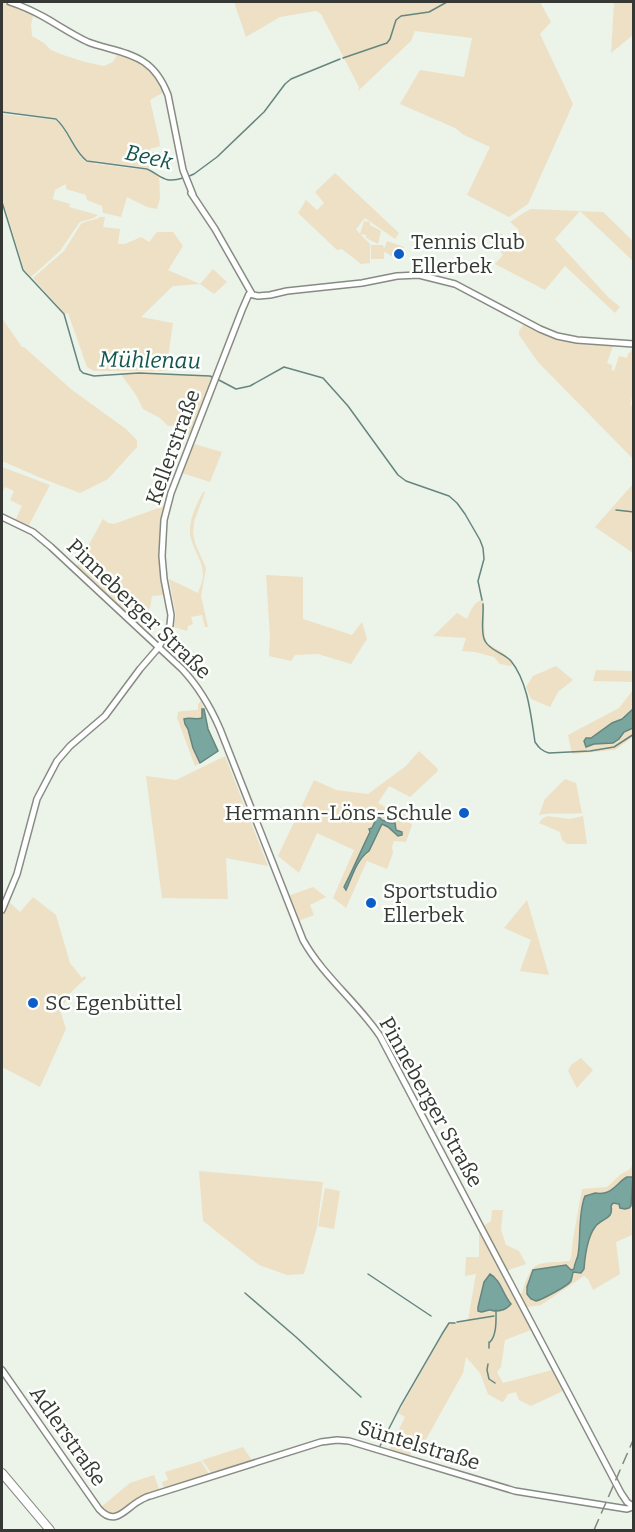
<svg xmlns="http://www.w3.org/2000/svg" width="635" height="1532" font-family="Bitter,serif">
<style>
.green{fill:#ede0c4;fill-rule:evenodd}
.water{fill:#79a69f;stroke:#65857f;stroke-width:1.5}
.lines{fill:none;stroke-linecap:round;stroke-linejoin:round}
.stream{stroke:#65857f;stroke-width:1.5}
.secondary-casing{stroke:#868c83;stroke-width:8}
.highway-casing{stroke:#868c83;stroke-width:10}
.secondary{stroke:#fff;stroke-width:5}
.highway{stroke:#fff;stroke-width:8}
.rail{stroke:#838781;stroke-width:1.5;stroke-dasharray:12 6;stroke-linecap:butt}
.poi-dot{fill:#0c5dc7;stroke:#fdfffd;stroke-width:2}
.labels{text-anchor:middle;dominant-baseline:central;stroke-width:5;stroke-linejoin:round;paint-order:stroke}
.poi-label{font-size:21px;fill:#353834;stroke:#fdfffd;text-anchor:start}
.street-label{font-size:21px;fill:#353834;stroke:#fdfffd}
.water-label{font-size:22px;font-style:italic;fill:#14544e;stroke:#fdfffd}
</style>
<rect width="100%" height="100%" fill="#ecf3e9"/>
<path class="green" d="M2 2 33 16 31 25 32 36 44 43 51 50 66 56 85 62 104 66 113 62 117 55C141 58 154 72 164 92L150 100 159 139 160 146 150 149V152H156V165L149 164V168L87 160 83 157 59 120 56 118 2 111Z
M234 2H540L551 22 540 34 573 104 528 204 509 217 467 195 490 147 464 135 455 128 400 104 420 70 464 77 472 38 415 31 411 41 358 91 359 87 321 14 316 11 280 17 246 37Z
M614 2H633V35L611 53Z
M2 114 55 120 59 123 83 160 96 164 146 170 159 176 160 198 157 209 147 207 127 197 121 217 103 213 102 206 87 200 86 195 66 189V184L55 190 53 199 70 204 69 207 98 215C93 220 85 219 79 223L60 251 31 277 24 269 2 198Z
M335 173 399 233 395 239 365 218 356 229 360 234 364 221 370 222V225L381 231 378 244 366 238V235L360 234 370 244V263L361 264 342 249 337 250 298 213 306 200 317 210 324 203 315 192Z
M531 209 603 212 633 241V261L580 211 555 239 609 298 620 307 615 313 565 266 545 290 495 264 503 255 491 239 500 232 509 242 519 230 510 222 525 212Z
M100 217H105L103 227 120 229 118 244H125L141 237 149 242 157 232H173L183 246 168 270 200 284 213 269 227 282 214 294 200 284 173 286 141 317 173 323 166 371H94L87 367 68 313 65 314 33 278 64 251 81 224C87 220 94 221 100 217Z
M387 241 404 247 401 259 389 255V254L384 252V259H371V245H383L384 249Z
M2 318 22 347H24L72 390 126 429 137 440V447L108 479 80 493 41 478 2 461Z
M524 324C551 342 582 343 613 346L607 363 612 365V370L614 371 619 356 627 358 628 354 632 350 633 351V393L630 405 633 406V459L538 362 519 335V331Z
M145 372V373L213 376 191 437 178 425 168 426 160 418 143 409 136 395 120 373Z
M194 444 222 452 210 482 182 473Z
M2 467 50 485 28 527 15 521 22 506 10 500 14 491 5 487 2 493Z
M633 484V553L595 527Z
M203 492H205L194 522 193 533 195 543 206 568 201 596 208 627H205L202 615 191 617 193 624 188 626 187 631 174 627 176 615 169 579 198 593C200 587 203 581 203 574 203 560 191 547 190 533 189 518 197 504 203 492Z
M164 506C157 536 159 565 165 595L152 596 150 608 145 614 149 620 142 628 76 568 103 519 108 523 114 524Z
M266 575 303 577V619L352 635 362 622 367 639 351 664 318 654 295 655 291 661 269 656 270 637Z
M483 599C486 610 482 635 487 642 491 647 498 649 503 653 507 656 509 660 512 664L511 666 500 664 494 657 475 652 462 651 466 638 433 636 457 613 467 619C471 610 473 603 483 599Z
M556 666 573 680 558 692 550 707 531 699 526 687 533 676Z
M596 670 633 671V682L593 681Z
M633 690V709C626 715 621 718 612 723 604 728 597 737 586 738L590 746C598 742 606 745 614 742 623 739 622 730 633 728V737L615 750 572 754 568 735 619 708Z
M201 701 204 709 202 710V718L198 719 188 718 185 724 188 729 193 748 200 763 195 766 177 718 178 712 182 711 198 710V704Z
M419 751 438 769 437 772 410 797 393 788 389 786 378 803 398 814 401 808 406 814V816L412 825 406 842 394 841 392 847 393 853 387 869 367 861 346 908 333 898 354 850 317 833 299 873 278 856 314 780 336 790 368 794 406 766ZM382 820 390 824 392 822 396 825V829L400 832 382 824 369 851 365 853 346 889 345 886 352 868 358 860 375 821Z
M225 756 268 866 226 858 228 899 162 898 146 776 176 780Z
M565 779 576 783 582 813C567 815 553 812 539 815L545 799Z
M547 816 570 819 583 816 587 844H567L562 840 560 832 539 823 542 819Z
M313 887 326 897 310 905 314 915 298 921 288 896Z
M33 897 56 915 70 963 82 978 85 976 86 978 67 996 69 999 59 1007 66 1029 40 1087 2 1067V916L8 901 20 912Z
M527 900 549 975 520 971 531 940 504 928Z
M581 1058 593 1070 577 1088 568 1071 571 1065Z
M633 1165V1177C620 1177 617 1191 605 1194 596 1196 590 1190 583 1199L580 1231 578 1239V1254L574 1264V1269L571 1270 566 1265 534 1270 527 1287 549 1296C561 1286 570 1288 573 1272L581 1273 584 1269 589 1237 597 1224 605 1220 613 1203 619 1204 620 1208 625 1209 631 1206 632 1189 633 1187 631 1212 632 1235 616 1242 620 1274 593 1290 588 1279 584 1276 541 1305 528 1307 524 1305 518 1295 522 1293C532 1259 536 1264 569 1261L571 1259 573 1239 582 1189 607 1187 621 1174 629 1170Z
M199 1171 323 1182 317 1227 304 1274 287 1275 259 1265 203 1221Z
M325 1188 340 1191 334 1229 318 1226Z
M492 1210H503L501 1230 506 1245 519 1251 526 1264 506 1271 483 1226 491 1221Z
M479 1232 531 1330 505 1340 501 1367 497 1372 503 1383 552 1370 563 1391 531 1406 519 1400 516 1392 508 1394 504 1401 502 1402 488 1394 480 1373 466 1357 463 1373 424 1443 416 1439 409 1458 389 1450 405 1417 398 1413 449 1323 468 1320 476 1274 465 1276 466 1257H479ZM490 1275 497 1279 508 1300 492 1310 481 1312C478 1301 481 1283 490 1275Z
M243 1447 253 1462 212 1474 202 1460Z
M201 1461 209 1474 167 1488 163 1486 162 1482 168 1480 165 1472Z
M154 1475 159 1489 158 1491C152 1493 145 1495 139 1498 124 1506 117 1524 101 1507L130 1483Z"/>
<path class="water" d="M202 709H204L208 729 218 751 200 763 193 748 188 729 185 724 184 719C190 717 196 720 202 718Z
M633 709V728L624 732 619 739 613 743 594 744 586 747 584 741 586 738H591L612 723 622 719Z
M377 817H379L382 820 390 823H395L396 830 402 832V835L398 836 388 827 382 824 369 851C357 859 352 877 346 890L344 887C353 870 361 850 370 832L369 829 372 828Z
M627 1177H633L631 1206 629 1208 625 1209 620 1208 619 1204 613 1203 611 1206C614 1220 601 1218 595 1227 587 1238 585 1255 584 1269L581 1273 573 1272C573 1273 571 1281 571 1281 568 1286 541 1300 536 1301L531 1299 527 1294V1287L533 1270 566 1265 571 1270 574 1269C574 1264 577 1260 578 1255 581 1237 578 1213 585 1196L595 1193C612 1196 615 1184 627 1177Z
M490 1274C501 1280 503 1295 511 1304 507 1309 501 1311 495 1311 493 1311 492 1310 490 1310 487 1310 484 1312 481 1312L478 1311V1307L484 1282Z"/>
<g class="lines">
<path class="stream" d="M343 58 387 43 390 39 396 20 401 16 429 12 447 2
M2 112 56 119C69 130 74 152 87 161L147 169C162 176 164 184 183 178
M187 177 194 174 217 157 264 112 285 84 291 79 340 59
M2 202 23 270 64 314 80 370 83 373 94 376 139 373 210 376 212 377
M217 379 236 389 250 386 284 367 323 378 348 406 398 475 406 481 449 496 457 503 465 514 480 540 483 548 484 559 478 581 482 600
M616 510 634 512
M483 604C484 614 480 633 485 641 490 651 504 653 511 661 528 682 531 716 535 742 539 748 542 751 549 753L590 751 614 747 634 734
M368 1274 431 1316
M245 1293 296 1337 361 1397
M457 1322 494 1316
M489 1348V1342H490C497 1335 496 1319 496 1310
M488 1364 487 1370 489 1379 495 1383
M379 1448 401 1405 442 1334 449 1323H455"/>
<defs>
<path id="secondary" d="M10 2C22 6 33 11 44 17 58 25 73 35 88 42 106 49 128 51 144 62 156 70 163 82 168 95L183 170 193 195
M191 193 215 229 252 294
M2 517 33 532 51 547 182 669C199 687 210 706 220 729L303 940C323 976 357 1002 380 1036L621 1493 627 1502 634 1507
M2 910 17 874 37 799 57 761 70 746 105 716 140 669 159 647 170 625 171 615 164 579 162 556 164 520 171 493 242 310 249 294 258 296 270 295 287 291 362 283 397 276 419 275 455 284 540 329 557 336 577 340 634 344
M2 1370 99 1509C116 1528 126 1507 141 1500 142 1499 149 1496 150 1496L321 1442 337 1440 349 1441 515 1491 627 1509 633 1507"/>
<path id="highway" d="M2 1473 50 1530"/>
</defs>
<use href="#secondary" class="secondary-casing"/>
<use href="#highway" class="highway-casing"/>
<use href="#secondary" class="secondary"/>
<use href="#highway" class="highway"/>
<path class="rail" d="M594 1530 634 1438"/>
</g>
<g class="poi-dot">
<circle cx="399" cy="254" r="6"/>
<circle cx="464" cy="813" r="6"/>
<circle cx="371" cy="903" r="6"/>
<circle cx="33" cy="1003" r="6"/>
</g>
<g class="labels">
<g class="poi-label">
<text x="411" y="242">Tennis Club<tspan x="411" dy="24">Ellerbek</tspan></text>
<text x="452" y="813" text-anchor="end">Hermann-Löns-Schule</text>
<text x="383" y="891">Sportstudio<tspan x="383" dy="24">Ellerbek</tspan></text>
<text x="45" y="1003">SC Egenbüttel</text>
</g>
<g class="street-label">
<text transform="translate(173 447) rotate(-70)">Kellerstraße</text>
<text transform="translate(139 609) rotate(44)">Pinneberger Straße</text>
<text transform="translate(431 1102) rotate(61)">Pinneberger Straße</text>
<text transform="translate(68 1436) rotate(55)">Adlerstraße</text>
<text transform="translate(419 1445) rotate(17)">Süntelstraße</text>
</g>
<g class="water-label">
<text transform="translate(149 157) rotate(13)">Beek</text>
<text transform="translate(150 360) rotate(1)">Mühlenau</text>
</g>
</g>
<rect width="635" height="1532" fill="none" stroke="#353834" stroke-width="6"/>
</svg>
